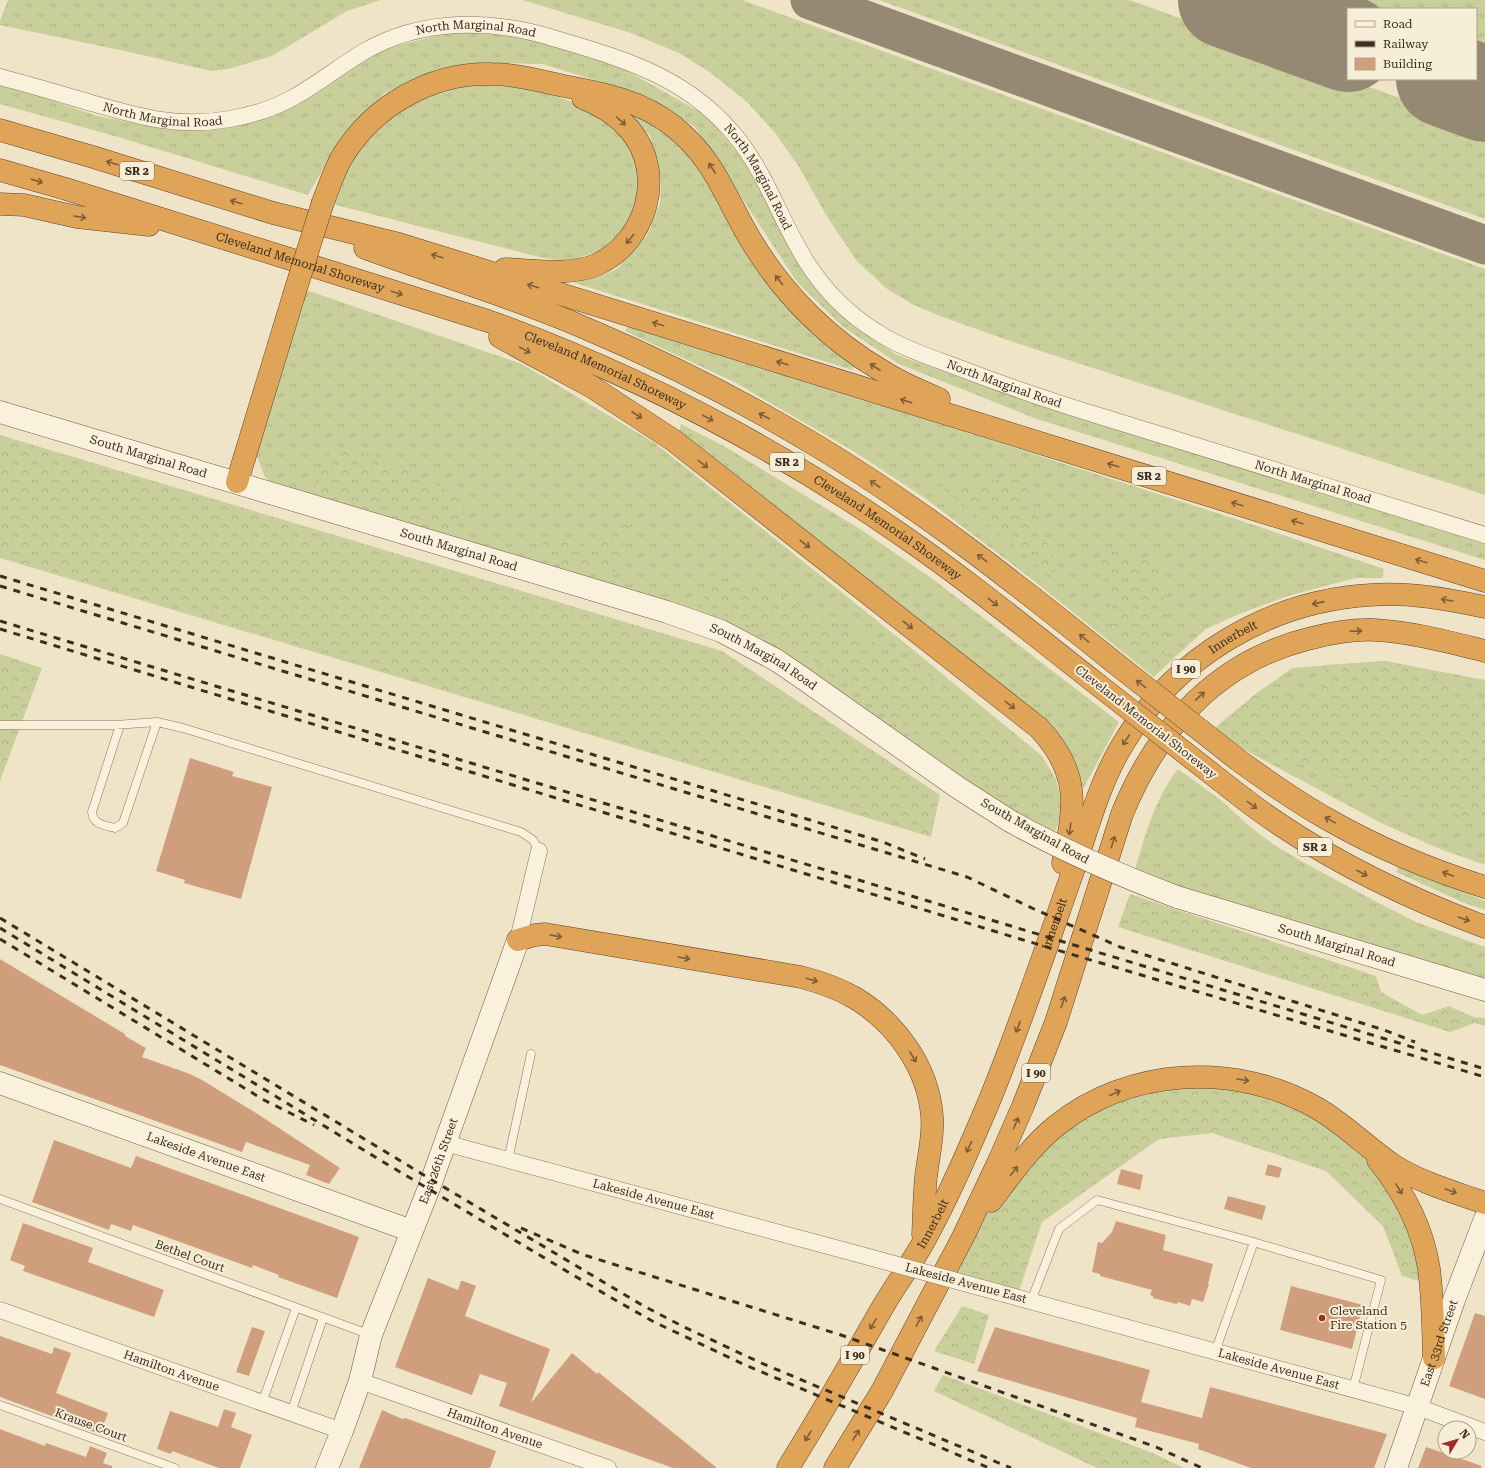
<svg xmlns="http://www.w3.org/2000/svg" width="1485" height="1468" font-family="'Roboto Serif',serif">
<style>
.grass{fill:url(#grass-tufts)}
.forest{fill:url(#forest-crowns)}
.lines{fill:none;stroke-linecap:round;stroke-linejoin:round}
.taxiway{stroke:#968974;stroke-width:39}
.runway{stroke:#968974;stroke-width:96}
.building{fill:#cf9f7d}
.lane-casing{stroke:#8d765c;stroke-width:9}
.street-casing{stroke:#8d765c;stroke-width:17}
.secondary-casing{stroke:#6f573f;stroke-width:23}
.highway-casing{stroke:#5b4430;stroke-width:23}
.lane{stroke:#faf1dc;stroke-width:8}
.street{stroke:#faf1dc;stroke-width:16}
.secondary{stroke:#faf1dc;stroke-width:22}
.highway{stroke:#e0a458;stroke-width:22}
.rail{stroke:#3d2e20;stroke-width:3;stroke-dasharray:7 7;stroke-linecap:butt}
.street-bridge-casing{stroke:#8d765c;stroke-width:17;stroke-linecap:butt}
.secondary-bridge-casing{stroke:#6f573f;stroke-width:23;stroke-linecap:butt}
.highway-bridge-casing{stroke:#5b4430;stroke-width:23;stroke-linecap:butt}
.street-bridge{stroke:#faf1dc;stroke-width:16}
.secondary-bridge{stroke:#faf1dc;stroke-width:22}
.highway-bridge{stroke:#e0a458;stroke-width:22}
.oneway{stroke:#7e5d36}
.poi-dot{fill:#9e2a2b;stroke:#f7eed8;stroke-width:1.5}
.labels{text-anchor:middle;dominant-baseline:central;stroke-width:4;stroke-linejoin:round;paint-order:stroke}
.shield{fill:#f7eed8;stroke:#756857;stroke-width:1}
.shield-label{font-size:11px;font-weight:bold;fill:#3d2e20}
.street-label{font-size:12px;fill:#3d2e20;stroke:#f7eed8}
.poi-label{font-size:12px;fill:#3d2e20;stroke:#f7eed8;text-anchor:start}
</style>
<defs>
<pattern id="grass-tufts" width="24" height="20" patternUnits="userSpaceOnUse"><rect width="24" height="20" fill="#c9cf9b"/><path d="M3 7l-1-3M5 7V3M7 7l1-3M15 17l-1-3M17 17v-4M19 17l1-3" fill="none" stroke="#aeb285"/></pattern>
<pattern id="forest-crowns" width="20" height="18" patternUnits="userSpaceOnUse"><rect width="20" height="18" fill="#c9cf9b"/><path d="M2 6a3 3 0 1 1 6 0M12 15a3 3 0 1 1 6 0" fill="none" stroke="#aeb285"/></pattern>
</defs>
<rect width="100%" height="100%" fill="#f0e4c8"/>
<path class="grass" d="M8 0H381L347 11 272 56 228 69 211 71 134 53 0 25V21Z
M522 0H742L1485 269V495L1010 341 940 316 912 304 886 288 857 261 827 217 799 167 775 133 747 102 711 73 679 53 631 33Z
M879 0H1130L1485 129V219Z
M1317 0H1485V61L1476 58V9H1348V11Z
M455 31 498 32 608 60 707 116 744 161 796 258 852 323 897 355 987 387 1485 543V560L1034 418 899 364 843 327 797 282 695 127 648 97 603 83 543 64 493 63 450 68 424 76 385 93 356 124 332 154 308 195 118 137 0 104V85L28 92 97 116 170 130 221 127 269 117 288 109 322 89 363 61 384 49Z
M464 81H492L538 90 587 107 606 117 633 149 639 174V197L633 216 623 230 602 250 575 259 557 260 539 257 332 204 347 167 366 141 393 114 421 97Z
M624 112 648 120 694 158 855 364 852 370 575 283 601 276 617 269 648 234 660 203 661 182 656 155 650 136 638 122Z
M306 290 522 364 655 443 900 639 1042 756 1056 779 1063 810 1055 832 1031 823 944 766 775 649 277 489 265 477 255 451Z
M631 324 1248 523 1384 569 1382 578H1355L1288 596 1239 614 1206 629 1175 657 1154 677 1029 577 926 499 855 452 734 382 625 331Z
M681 424 724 446 863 531 934 580 1119 722 1083 789C1078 762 1068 746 1051 724L679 432Z
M1385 661 1485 680V865L1440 849 1381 823 1243 749 1215 728 1257 693 1292 668Z
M1178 769 1222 801 1249 826 1274 845 1310 866 1373 900 1416 922 1485 947V982L1173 886 1135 870C1145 835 1155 798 1178 769Z
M1399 866 1485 901V910L1462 902 1396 872Z"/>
<path class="forest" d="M0 435 722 651 940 795 931 837 0 558Z
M332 449 371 454 466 499 451 537 310 494Z
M1024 478 1061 584 939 485Z
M638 500 614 572 535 561 546 536 597 549Z
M1099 547 1159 561 1169 641 1155 670 1115 635Z
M713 575 763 588 869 639 939 682 1016 734 1051 780 1045 826 790 644 701 605Z
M0 654 42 668 0 781Z
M1385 661 1452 682 1447 707 1457 712 1469 698 1485 699V824L1321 770 1248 749 1218 725 1257 693 1321 700 1325 665Z
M1130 894 1376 976 1381 992 1422 1015 1449 1006 1474 1017 1485 1018V1026L1475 1023 1450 1032 1118 927Z
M1136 1085 1282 1091 1384 1168 1431 1284 1402 1276 1383 1226 1326 1171 1212 1133 1159 1139 1042 1222 1017 1297 946 1278 964 1235 1027 1154Z
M962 1306 989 1315 974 1364 934 1351Z
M943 1375 1153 1453 1184 1468H1097L934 1391Z"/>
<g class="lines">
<path class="taxiway" d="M810 0 1485 245"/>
<path class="runway" d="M1226 0 1348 44
M1444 79 1485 94"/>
</g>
<path class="building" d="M190 758 234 772 232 776 272 787 241 899 184 883 185 880 156 871Z
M0 959 125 1034V1036L146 1048 142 1057 190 1074 202 1080 256 1113 340 1168 329 1184 306 1175 310 1165 246 1142 242 1152 0 1065Z
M54 1140 131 1168 136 1156 359 1237 337 1298 278 1277 279 1275 253 1265 252 1268 133 1225 131 1231 111 1224 109 1230 32 1202Z
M1268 1164 1282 1168 1279 1178 1265 1175Z
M1121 1169 1143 1175 1140 1190 1117 1184Z
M1228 1196 1266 1206 1262 1220 1224 1209Z
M1116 1221 1166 1235 1163 1250 1213 1264 1208 1284H1209L1203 1302 1192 1299 1190 1306 1178 1302 1177 1304 1153 1298V1296L1150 1295 1152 1290 1100 1276V1274L1092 1272 1098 1242 1102 1243 1112 1232Z
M23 1223 93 1248 88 1262 164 1290 154 1317 23 1271 25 1266 10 1260Z
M428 1278 458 1290 461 1281H463L476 1286 465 1316 550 1349 531 1403 572 1353 597 1374 598 1372 717 1468H673L499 1406 507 1383 480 1374 472 1395 395 1367Z
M1291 1286 1363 1305 1352 1349 1280 1330Z
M1475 1313 1485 1316V1399L1449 1386Z
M252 1327 265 1331 249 1376 236 1372Z
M995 1327 1150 1370 1141 1402 1202 1418 1210 1387 1387 1434 1374 1468H1251L1198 1449 1199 1444 1135 1427 1137 1418 977 1371Z
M0 1336 52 1354 54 1347 71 1353 56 1393 108 1413 100 1434 0 1397Z
M224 1409 236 1413 231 1427 252 1435 240 1468H219L172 1451 171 1454 157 1449 170 1411 218 1427Z
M382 1410 402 1419 405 1418 496 1451 490 1468H359Z
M0 1429 45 1446 46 1443 86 1457 90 1446 107 1453 103 1463 112 1466V1468H0Z
M1426 1447 1482 1466 1481 1468H1418Z"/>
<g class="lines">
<defs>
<path id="lane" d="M0 725H115L157 722 183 728 521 832 533 840 539 851
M120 725 92 812C93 825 105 825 115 828L123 823 157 722
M508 1160 531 1054
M0 1199 371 1335
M1031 1301 1059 1229 1097 1200 1243 1239 1381 1280 1353 1389
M1215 1352 1254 1242
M262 1403 296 1308
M0 1405 175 1468
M291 1413 323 1318"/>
<g id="street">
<path id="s1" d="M0 77C27 84 54 92 81 100 134 115 174 129 230 119 252 115 275 108 294 97 319 83 341 65 365 51 423 18 491 19 553 38 627 60 692 78 741 143 768 179 782 223 806 261 824 290 848 314 877 332 903 349 933 358 962 369 1009 387 1057 403 1106 418 1232 457 1359 496 1485 535"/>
<path d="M518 940 539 851"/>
<path id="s2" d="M445 1143 854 1253"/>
<path id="s3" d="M997 1292 1418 1407 1485 1432"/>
<path id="s4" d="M0 1310 342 1431"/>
<path id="s5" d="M360 1381 608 1468"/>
</g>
<g id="secondary">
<path id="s6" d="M0 412 667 612 721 631 776 660 801 677 957 787 1010 821"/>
<path id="s7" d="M1177 897 1485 990"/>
<path id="s8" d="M0 1083 412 1231"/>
<path id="s9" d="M327 1468 342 1431 360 1381 371 1335 429 1188 518 940"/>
<path id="s10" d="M1396 1468 1454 1300 1485 1219"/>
</g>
<g id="highway">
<path d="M0 130 93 157 273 213 399 244 1485 581"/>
<path id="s11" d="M0 170 66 189 488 321C635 374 775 447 903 536 970 582 1033 634 1097 684"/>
<path d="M323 202C329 187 334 171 342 157 373 106 431 72 492 74 516 74 540 81 564 86 602 93 642 101 673 126 716 160 725 198 752 242 784 295 830 341 884 372 901 383 920 391 939 399"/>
<path d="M0 204 24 205 77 217 149 225"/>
<path d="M365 248C438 275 514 297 585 328 665 362 743 401 817 446 922 509 1019 586 1115 663"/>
<path d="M505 269C533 270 570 276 596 265 646 243 667 174 630 130 617 115 601 105 583 98"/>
<path d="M500 337 592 387 673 440 1039 728C1081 773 1075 807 1063 863"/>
<path d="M237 482 293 298"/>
<path d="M1238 760C1267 781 1297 802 1329 820 1378 848 1431 870 1485 887"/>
<path d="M1221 781C1240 796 1259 811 1279 824 1343 867 1413 900 1485 927"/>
<path d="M518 940 535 935 545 934 801 977C820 982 838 988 855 998 896 1023 928 1067 932 1116 934 1136 928 1157 926 1177 924 1196 924 1215 923 1235"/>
<path d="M1378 1160C1403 1191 1423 1229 1429 1269 1433 1299 1433 1328 1434 1358"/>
<path d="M991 1201C1011 1175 1030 1147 1056 1126 1129 1067 1235 1062 1315 1107 1344 1123 1366 1147 1393 1165 1421 1183 1454 1192 1485 1203"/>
<path id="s12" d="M788 1468C820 1416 851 1363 881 1310 894 1287 910 1266 923 1243 948 1198 968 1151 988 1104 1019 1029 1045 951 1072 874 1087 831 1099 783 1123 744 1175 657 1269 601 1370 595 1409 592 1447 599 1485 607"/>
<path d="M835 1468 882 1391 964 1235 998 1163 1023 1106 1056 1022 1122 814C1157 728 1218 660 1312 638 1332 633 1353 629 1375 630 1412 632 1449 642 1485 651"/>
</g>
</defs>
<use href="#lane" class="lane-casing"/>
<use href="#street" class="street-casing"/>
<use href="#secondary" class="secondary-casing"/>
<use href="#highway" class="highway-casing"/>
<use href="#lane" class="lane"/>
<use href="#street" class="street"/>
<use href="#secondary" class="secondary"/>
<use href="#highway" class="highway"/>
<path class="rail" d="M0 576 883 842 925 859
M0 586 967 877 1034 909 1120 947 1384 1030 1415 1042
M0 621 1485 1069
M0 629 1020 939 1485 1077
M0 918 432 1180 642 1305 682 1326 759 1362 1011 1468
M0 928 380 1160 610 1297 654 1322 743 1364 989 1468
M0 939 264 1100 314 1125
M521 1228 584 1255 841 1335 1156 1447 1202 1468"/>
<defs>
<path id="street-bridge" d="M854 1253 997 1292"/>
<path id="secondary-bridge" d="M1010 821C1064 851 1119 875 1177 897"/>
<path id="highway-bridge" d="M293 298 323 202
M1115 663 1238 760
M1097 684 1221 781"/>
</defs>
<use href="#street-bridge" class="street-bridge-casing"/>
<use href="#secondary-bridge" class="secondary-bridge-casing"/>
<use href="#highway-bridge" class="highway-bridge-casing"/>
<use href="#street-bridge" class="street-bridge"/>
<use href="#secondary-bridge" class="secondary-bridge"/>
<use href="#highway-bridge" class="highway-bridge"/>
</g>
<defs><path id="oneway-shaft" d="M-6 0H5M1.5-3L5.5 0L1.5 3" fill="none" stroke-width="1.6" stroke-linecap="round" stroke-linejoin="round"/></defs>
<g class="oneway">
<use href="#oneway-shaft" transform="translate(621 121) rotate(42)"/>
<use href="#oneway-shaft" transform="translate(112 163) rotate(-163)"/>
<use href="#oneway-shaft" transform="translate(712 168) rotate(-123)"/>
<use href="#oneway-shaft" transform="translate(37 181) rotate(16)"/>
<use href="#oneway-shaft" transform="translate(236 202) rotate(-163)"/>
<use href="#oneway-shaft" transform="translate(80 217) rotate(8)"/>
<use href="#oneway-shaft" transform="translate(630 239) rotate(129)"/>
<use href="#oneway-shaft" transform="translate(437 256) rotate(-163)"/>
<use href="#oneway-shaft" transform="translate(779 280) rotate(-128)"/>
<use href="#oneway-shaft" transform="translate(533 286) rotate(-163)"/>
<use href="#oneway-shaft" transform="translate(397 293) rotate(17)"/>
<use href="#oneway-shaft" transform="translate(658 324) rotate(-163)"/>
<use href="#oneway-shaft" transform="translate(525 350) rotate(28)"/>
<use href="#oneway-shaft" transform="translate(782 363) rotate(-163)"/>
<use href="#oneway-shaft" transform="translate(875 367) rotate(-147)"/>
<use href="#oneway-shaft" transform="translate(906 401) rotate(-163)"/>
<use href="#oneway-shaft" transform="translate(637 415) rotate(33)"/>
<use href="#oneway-shaft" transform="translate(764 416) rotate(-152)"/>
<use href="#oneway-shaft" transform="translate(708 418) rotate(28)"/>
<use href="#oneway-shaft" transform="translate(703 464) rotate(38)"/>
<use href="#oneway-shaft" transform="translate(1113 465) rotate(-163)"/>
<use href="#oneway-shaft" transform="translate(875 484) rotate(-146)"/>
<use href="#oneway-shaft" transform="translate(1237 504) rotate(-163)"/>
<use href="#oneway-shaft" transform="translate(1297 522) rotate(-163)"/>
<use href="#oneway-shaft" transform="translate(805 544) rotate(38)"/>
<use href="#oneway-shaft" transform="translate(982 558) rotate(-143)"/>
<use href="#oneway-shaft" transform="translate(1421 561) rotate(-163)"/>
<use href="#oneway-shaft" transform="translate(1447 600) rotate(-171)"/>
<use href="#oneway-shaft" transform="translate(993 602) rotate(38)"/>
<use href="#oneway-shaft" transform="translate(1318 603) rotate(167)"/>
<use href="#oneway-shaft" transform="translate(908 625) rotate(38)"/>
<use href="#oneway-shaft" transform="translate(1356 631) rotate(-2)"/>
<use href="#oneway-shaft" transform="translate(1084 638) rotate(-141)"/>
<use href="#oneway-shaft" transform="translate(1141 684) rotate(-142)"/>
<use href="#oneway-shaft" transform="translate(1200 696) rotate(-43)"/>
<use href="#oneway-shaft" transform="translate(1010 705) rotate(38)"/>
<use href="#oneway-shaft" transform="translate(1126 740) rotate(124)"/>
<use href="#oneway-shaft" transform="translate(1252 805) rotate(36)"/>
<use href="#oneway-shaft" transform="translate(1330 820) rotate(-151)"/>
<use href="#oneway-shaft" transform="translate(1070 829) rotate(98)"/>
<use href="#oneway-shaft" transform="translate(1113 842) rotate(-73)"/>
<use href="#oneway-shaft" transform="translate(1362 873) rotate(27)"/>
<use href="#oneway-shaft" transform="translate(1448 874) rotate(-159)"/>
<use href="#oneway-shaft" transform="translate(1464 919) rotate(20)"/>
<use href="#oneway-shaft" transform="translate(556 936) rotate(10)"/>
<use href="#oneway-shaft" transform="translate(684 958) rotate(10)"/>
<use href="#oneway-shaft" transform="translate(812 980) rotate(16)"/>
<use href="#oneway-shaft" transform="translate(1063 1002) rotate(-71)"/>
<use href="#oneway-shaft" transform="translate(1018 1027) rotate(111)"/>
<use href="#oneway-shaft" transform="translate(913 1057) rotate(59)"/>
<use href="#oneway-shaft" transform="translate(1243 1080) rotate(9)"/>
<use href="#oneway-shaft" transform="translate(1115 1093) rotate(-24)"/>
<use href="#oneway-shaft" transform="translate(1016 1123) rotate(-67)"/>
<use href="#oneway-shaft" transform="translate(969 1147) rotate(115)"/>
<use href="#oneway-shaft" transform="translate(1014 1171) rotate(-52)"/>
<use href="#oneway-shaft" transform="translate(1399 1189) rotate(59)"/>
<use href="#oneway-shaft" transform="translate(1451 1191) rotate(20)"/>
<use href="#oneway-shaft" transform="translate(919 1321) rotate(-62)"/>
<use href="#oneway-shaft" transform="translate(873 1324) rotate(120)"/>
<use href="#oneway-shaft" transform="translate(856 1435) rotate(-59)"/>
<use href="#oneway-shaft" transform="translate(808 1436) rotate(121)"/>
</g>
<circle class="poi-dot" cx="1322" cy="1318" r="4"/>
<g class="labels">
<g class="shield">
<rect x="120" y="162" width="34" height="18" rx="3"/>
<rect x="770" y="453" width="34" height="18" rx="3"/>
<rect x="1132" y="467" width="34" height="18" rx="3"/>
<rect x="1172" y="660" width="28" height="18" rx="3"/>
<rect x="1298" y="838" width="34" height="18" rx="3"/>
<rect x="1022" y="1064" width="28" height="18" rx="3"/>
<rect x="841" y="1346" width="28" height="18" rx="3"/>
</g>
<g class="shield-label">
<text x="137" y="171">SR 2</text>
<text x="787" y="462">SR 2</text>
<text x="1149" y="476">SR 2</text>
<text x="1186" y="669">I 90</text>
<text x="1315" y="847">SR 2</text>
<text x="1036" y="1073">I 90</text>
<text x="855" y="1355">I 90</text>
</g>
<g class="street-label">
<text stroke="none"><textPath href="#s1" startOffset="504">North Marginal Road</textPath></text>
<text stroke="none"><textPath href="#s1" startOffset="168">North Marginal Road</textPath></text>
<text stroke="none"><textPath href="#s1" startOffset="840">North Marginal Road</textPath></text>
<text stroke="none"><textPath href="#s11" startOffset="314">Cleveland Memorial Shoreway</textPath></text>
<text stroke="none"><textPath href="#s11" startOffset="638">Cleveland Memorial Shoreway</textPath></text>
<text stroke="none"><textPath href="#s1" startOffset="1176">North Marginal Road</textPath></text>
<text stroke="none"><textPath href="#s6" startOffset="155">South Marginal Road</textPath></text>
<text stroke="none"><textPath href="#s1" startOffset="1500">North Marginal Road</textPath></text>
<text stroke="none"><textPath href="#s11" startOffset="962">Cleveland Memorial Shoreway</textPath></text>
<text stroke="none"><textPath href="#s6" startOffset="479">South Marginal Road</textPath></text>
<text stroke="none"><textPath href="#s12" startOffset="956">Innerbelt</textPath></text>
<text stroke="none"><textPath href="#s6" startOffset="803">South Marginal Road</textPath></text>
<text transform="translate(1146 722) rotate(38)">Cleveland Memorial Shoreway</text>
<text transform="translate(1035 831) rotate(29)">South Marginal Road</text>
<text stroke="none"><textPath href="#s12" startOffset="608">Innerbelt</textPath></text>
<text stroke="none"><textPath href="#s7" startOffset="167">South Marginal Road</textPath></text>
<text stroke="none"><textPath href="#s8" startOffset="219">Lakeside Avenue East</textPath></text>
<text stroke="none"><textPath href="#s9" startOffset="327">East 26th Street</textPath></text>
<text stroke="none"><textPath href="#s2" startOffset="216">Lakeside Avenue East</textPath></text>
<text stroke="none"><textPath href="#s12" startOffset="284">Innerbelt</textPath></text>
<text transform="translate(190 1256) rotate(20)">Bethel Court</text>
<text transform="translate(966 1283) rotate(15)">Lakeside Avenue East</text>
<text stroke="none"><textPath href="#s10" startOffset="132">East 33rd Street</textPath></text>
<text stroke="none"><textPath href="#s3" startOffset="292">Lakeside Avenue East</textPath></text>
<text stroke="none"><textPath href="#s4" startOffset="182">Hamilton Avenue</textPath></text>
<text transform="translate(91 1425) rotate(20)">Krause Court</text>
<text stroke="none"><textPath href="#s5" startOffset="143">Hamilton Avenue</textPath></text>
</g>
<g class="poi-label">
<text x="1330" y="1311">Cleveland<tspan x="1330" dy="14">Fire Station 5</tspan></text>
</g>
</g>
<rect x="1347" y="8" width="130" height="72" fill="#f7eed8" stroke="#ada18e"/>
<rect x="1355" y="21" width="20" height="6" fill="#faf1dc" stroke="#ada18e"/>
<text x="1383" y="28" font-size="12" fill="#3d2e20">Road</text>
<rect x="1355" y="41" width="20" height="6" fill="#3d2e20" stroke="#ada18e"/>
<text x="1383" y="48" font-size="12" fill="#3d2e20">Railway</text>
<rect x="1355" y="58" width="20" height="12" fill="#cf9f7d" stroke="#ada18e"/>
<text x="1383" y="68" font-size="12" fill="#3d2e20">Building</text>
<g transform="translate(1457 1440) rotate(52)"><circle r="19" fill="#f7eed8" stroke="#ada18e"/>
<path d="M0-3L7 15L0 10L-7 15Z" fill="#9e2a2b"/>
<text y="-6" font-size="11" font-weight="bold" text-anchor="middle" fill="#3d2e20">N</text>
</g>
</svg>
